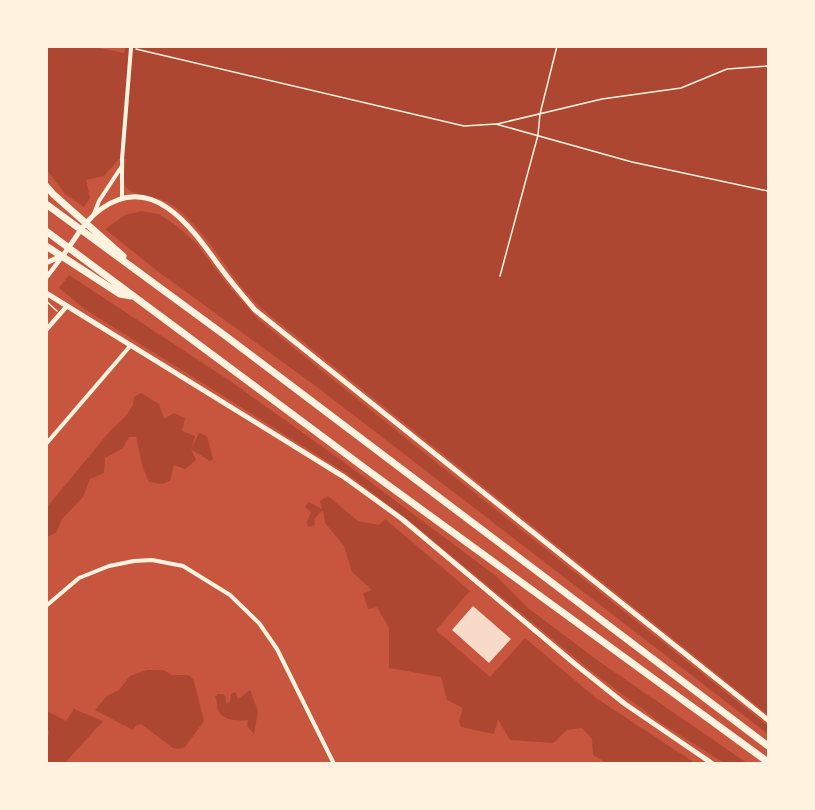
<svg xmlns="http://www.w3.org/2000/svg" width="815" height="810" font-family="'Source Serif 4',serif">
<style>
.green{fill:#ae4732}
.building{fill:#f7dbc8}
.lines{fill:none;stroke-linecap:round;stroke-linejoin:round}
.path{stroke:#fff3e0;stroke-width:1.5}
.minor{stroke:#fff3e0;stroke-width:4}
.tertiary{stroke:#fff3e0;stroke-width:4.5}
.secondary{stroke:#fff3e0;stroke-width:5}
.motorway{stroke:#fff3e0;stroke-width:7}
</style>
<rect width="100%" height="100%" fill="#c8553d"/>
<path class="green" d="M126 46 768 47V715L261 308C254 301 246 293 239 284 218 256 199 223 169 203 158 196 136 196 129 190 121 183 125 168 126 159H119L104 176 86 180 90 198 84 207 65 194 47 170V47H94L124 53Z
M141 211 159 214 178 227 196 243 227 284 259 320 413 444 768 726V734L317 387 156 270 105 229 125 215Z
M69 275 230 381 345 463 496 576 528 608 597 660 747 763H724L661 723 590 670 406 518 346 473 86 310 59 288Z
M141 393 159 404 164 419 174 413 185 418 182 431 195 436 192 447 199 433 207 436 213 459 210 461 191 449 196 460 185 469 174 465 170 481 162 484 149 482 143 468 136 437H129L123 448 105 458 104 473 90 479 83 497 62 519 56 533 47 537V507L110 431 125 417 133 405 134 397Z
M328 496 358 521 379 525 385 519 470 591 436 630 490 677 525 638 596 698 695 763H607L593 755 592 739 582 728 567 730 553 743 510 740 498 719 494 734 461 727 459 721 463 708 447 700 441 677 389 668V628L377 607 368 609 363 593 372 590 352 572 344 546 325 523 323 510 314 519 315 525 308 527 307 522 311 512 305 507 309 502 322 509 320 501Z
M147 670H163L172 675H185L190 676 194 681 204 721 185 747 180 749 173 748 141 724 135 726 133 730 95 710 107 696 119 690 130 676Z
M250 690 258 711 254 734 247 726 248 720C237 721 220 721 217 707 217 703 217 700 215 697L218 694H223L226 697V703L230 702 231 694 235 692 238 699Z
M74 709 103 721 65 763H47V744L49 731 47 729V711L66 721Z"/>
<path class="building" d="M473 606 511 639 489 663 452 630Z"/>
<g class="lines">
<path class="path" d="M136 49 464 126 496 124 632 162 768 191
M497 124 602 99 681 88 727 69 768 66
M500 276 538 135 540 114 557 46
M46 301 57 311"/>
<path class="minor" d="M122 199V159L131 48
M94 214 99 201 122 166
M46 444 131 345
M46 606 79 578 109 566 134 561 152 560 183 566 230 595 259 623 277 649 334 764"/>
<path class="tertiary" d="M46 278 62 257
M46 330 67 306"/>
<path class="secondary" d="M46 263C51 260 59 258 63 255 66 252 69 247 71 244 80 231 88 218 101 209 154 171 193 230 220 267 231 282 243 296 255 310L768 720
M46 293 344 477 402 519 575 664 625 704 713 764"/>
<path class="motorway" d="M46 186 53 194 123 256
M46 204 223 334 768 746
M46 231 366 469 768 762
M46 246 120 294 131 296"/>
</g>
<rect width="815" height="810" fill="none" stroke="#fff3e0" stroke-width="96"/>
</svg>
